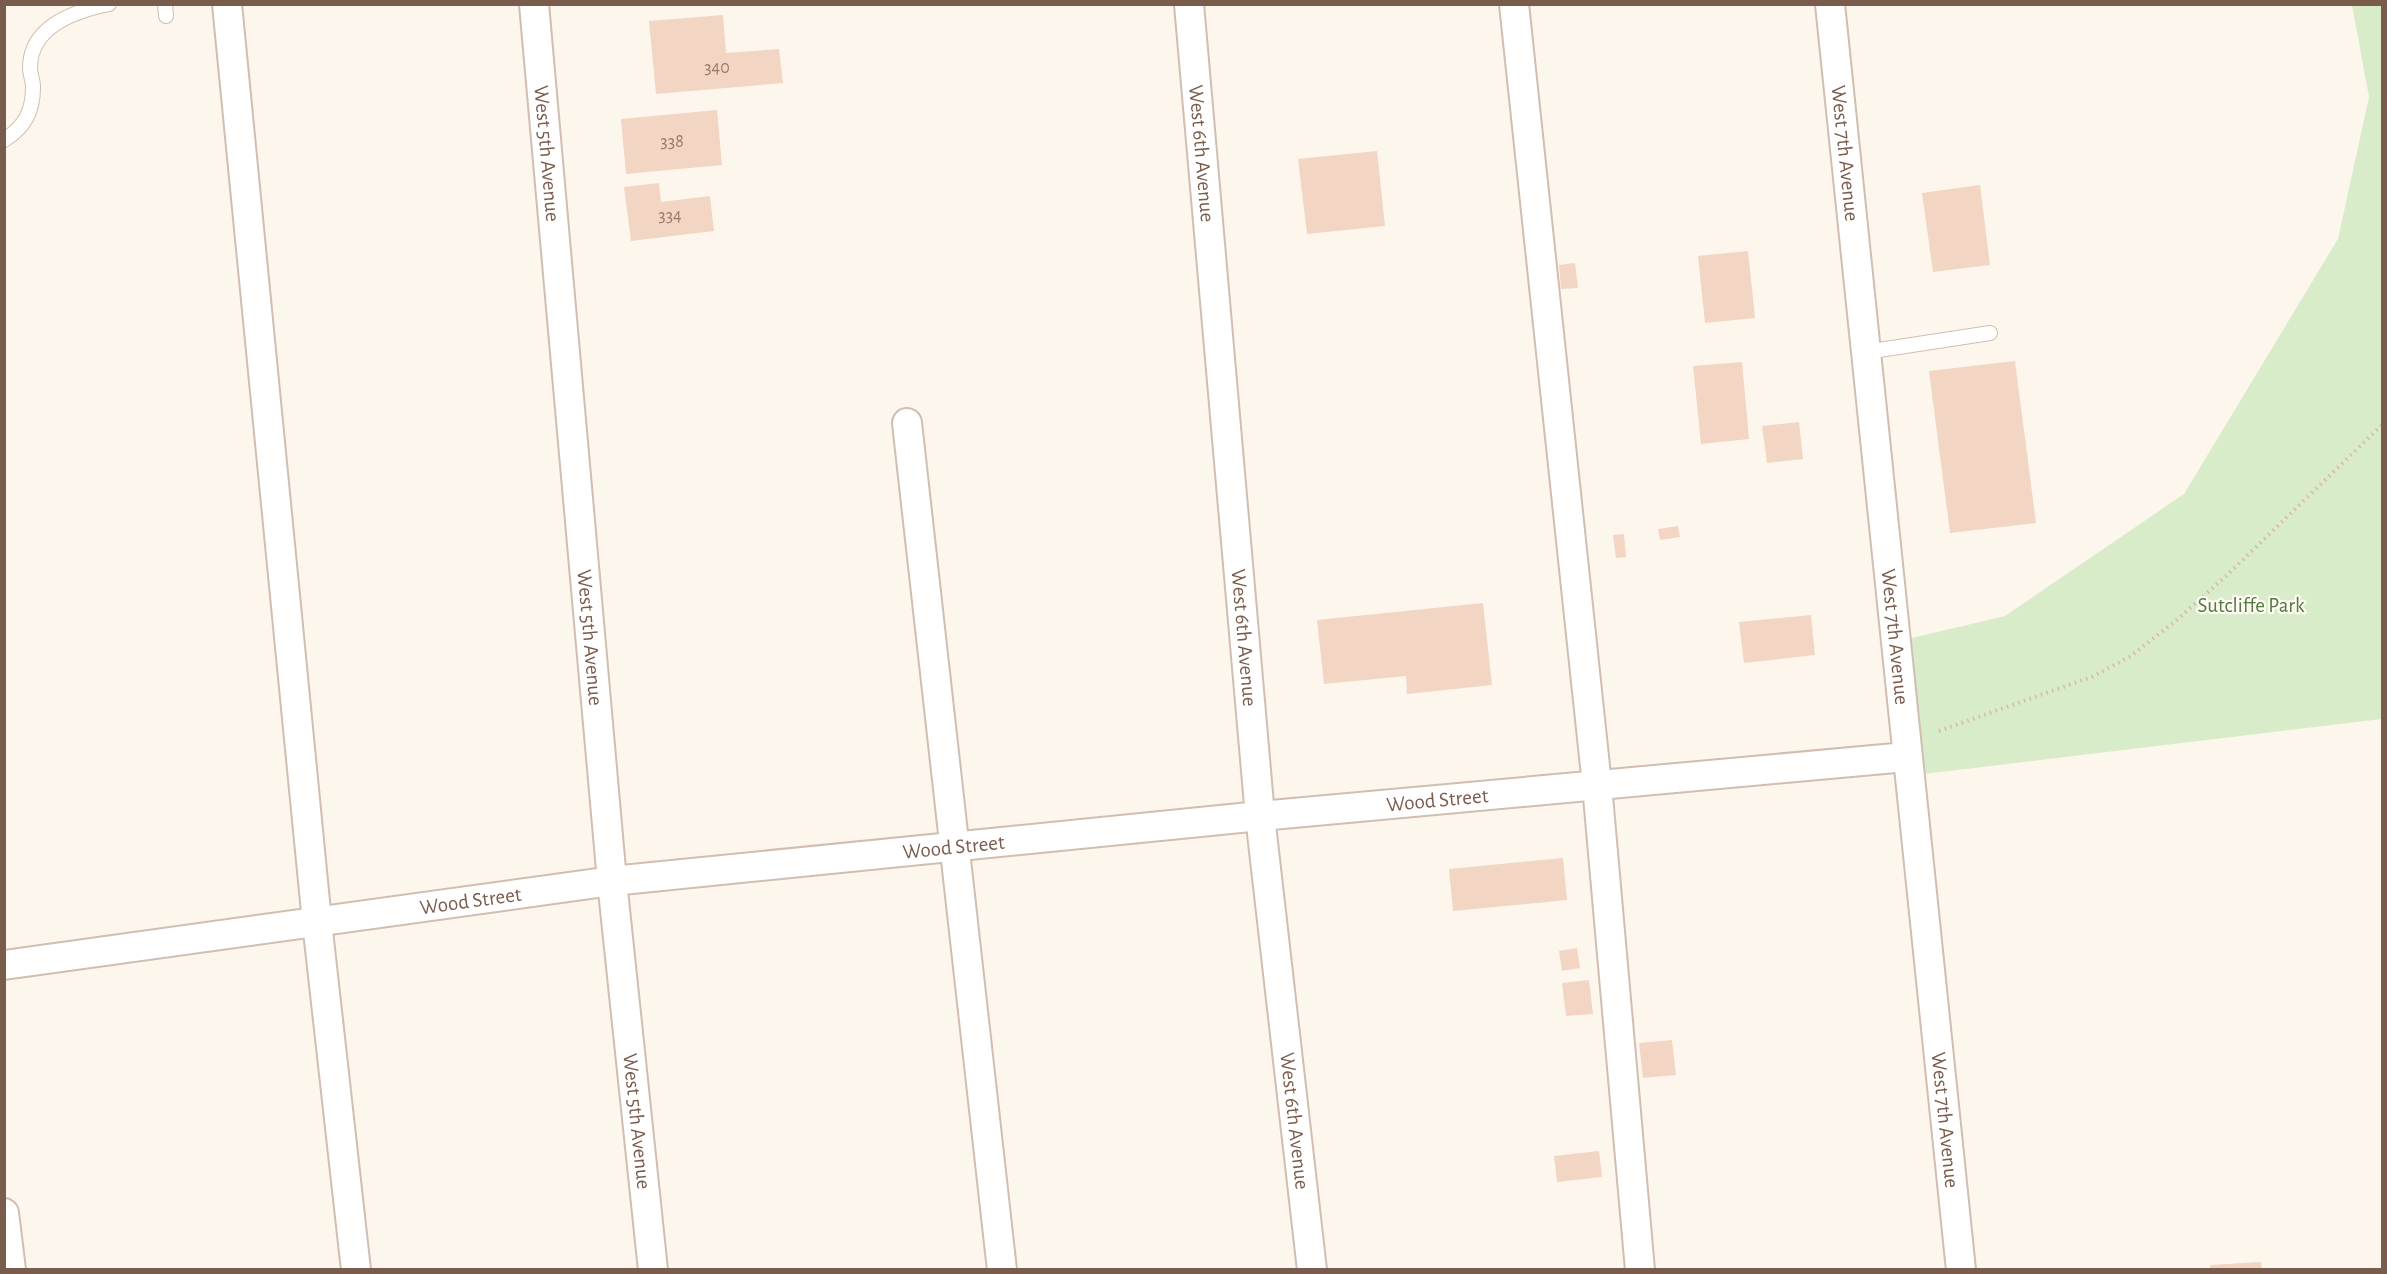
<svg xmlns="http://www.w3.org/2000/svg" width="2387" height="1274" font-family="'Alegreya Sans',sans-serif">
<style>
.green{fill:#d8ecc9}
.building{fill:#f3d5c3}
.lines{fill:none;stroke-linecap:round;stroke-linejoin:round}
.lane-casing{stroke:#d1beb0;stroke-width:16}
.street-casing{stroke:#d1beb0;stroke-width:32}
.path{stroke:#d9b8a5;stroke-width:4;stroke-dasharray:1.5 4.5;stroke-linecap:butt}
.lane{stroke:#fff;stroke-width:14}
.street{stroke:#fff;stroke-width:28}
.labels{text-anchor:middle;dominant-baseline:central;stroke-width:4.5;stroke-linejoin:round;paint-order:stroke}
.number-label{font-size:18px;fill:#987a6a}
.street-label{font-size:21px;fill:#7a5c4d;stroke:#fffaf3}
.park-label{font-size:21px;fill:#537a41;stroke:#fffaf3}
</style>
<rect width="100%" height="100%" fill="#fdf6ec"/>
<path class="green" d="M2352 5H2382V719L1908 776 1895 642 2005 616 2184 494 2338 239 2369 97Z"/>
<path class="building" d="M723 15 726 53 779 49 783 83 656 94 649 21Z
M717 110 722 165 626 174 621 119Z
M1377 151 1385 226 1307 234 1298 159Z
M659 183 661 202 710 196 714 231 631 241 624 187Z
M1980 185 1990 265 1933 272 1922 193Z
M1748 251 1755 318 1705 323 1698 256Z
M1575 263 1578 288 1561 289 1559 265Z
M2015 361 2036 523 1950 533 1929 371Z
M1742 362 1749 439 1701 444 1693 366Z
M1799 422 1803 459 1767 463 1762 426Z
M1678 526 1680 537 1660 540 1658 529Z
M1624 534 1626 557 1616 558 1613 535Z
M1483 603 1492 685 1407 694 1406 676 1324 684 1317 620Z
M1811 615 1815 655 1744 663 1739 622Z
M1563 858 1567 900 1453 911 1449 869Z
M1577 948 1580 968 1562 971 1559 951Z
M1589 980 1593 1014 1566 1016 1562 983Z
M1672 1040 1676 1075 1643 1078 1639 1043Z
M1599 1151 1602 1177 1557 1182 1554 1156Z
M2261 1262 2262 1270H2211L2210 1265Z"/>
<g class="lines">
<defs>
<path id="lane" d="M165 4 166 16
M4 140C25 127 33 111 33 87 33 80 30 74 30 68 30 26 75 11 109 4
M1866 352 1990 333"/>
<g id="street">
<path d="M227 4 317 922 356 1270"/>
<path id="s1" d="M534 4 612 881 653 1270"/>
<path id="s2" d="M1189 4 1260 816 1312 1270"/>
<path d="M1514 4 1597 785 1640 1270"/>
<path id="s3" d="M1830 4 1961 1270"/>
<path d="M907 423 1002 1270"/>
<path id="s4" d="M4 965 612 881 1260 816 1906 757"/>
<path d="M4 1213 11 1270"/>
</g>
</defs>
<use href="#lane" class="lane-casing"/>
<use href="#street" class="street-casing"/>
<path class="path" d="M1939 731 2094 676 2131 656 2178 619 2226 576 2382 425"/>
<use href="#lane" class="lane"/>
<use href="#street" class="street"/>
</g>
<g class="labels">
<g class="number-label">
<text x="717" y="68">340</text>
<text x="672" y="142">338</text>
<text x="670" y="216">334</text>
</g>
<g class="street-label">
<text stroke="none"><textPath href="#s1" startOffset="150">West 5th Avenue</textPath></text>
<text stroke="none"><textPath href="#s2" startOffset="150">West 6th Avenue</textPath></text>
<text stroke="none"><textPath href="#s3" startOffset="150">West 7th Avenue</textPath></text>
<text stroke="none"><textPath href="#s1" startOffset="636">West 5th Avenue</textPath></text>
<text stroke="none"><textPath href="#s3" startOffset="636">West 7th Avenue</textPath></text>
<text stroke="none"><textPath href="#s2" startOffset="636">West 6th Avenue</textPath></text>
<text stroke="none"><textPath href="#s4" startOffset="1443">Wood Street</textPath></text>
<text stroke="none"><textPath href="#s4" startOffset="957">Wood Street</textPath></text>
<text stroke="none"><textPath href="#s4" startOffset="471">Wood Street</textPath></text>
<text stroke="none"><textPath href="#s3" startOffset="1122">West 7th Avenue</textPath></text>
<text stroke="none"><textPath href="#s1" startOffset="1122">West 5th Avenue</textPath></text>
<text stroke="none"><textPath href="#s2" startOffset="1122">West 6th Avenue</textPath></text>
</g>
<g class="park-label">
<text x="2251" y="605">Sutcliffe Park</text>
</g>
</g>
<rect width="2387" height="1274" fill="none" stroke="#7a5c4d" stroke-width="12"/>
</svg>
